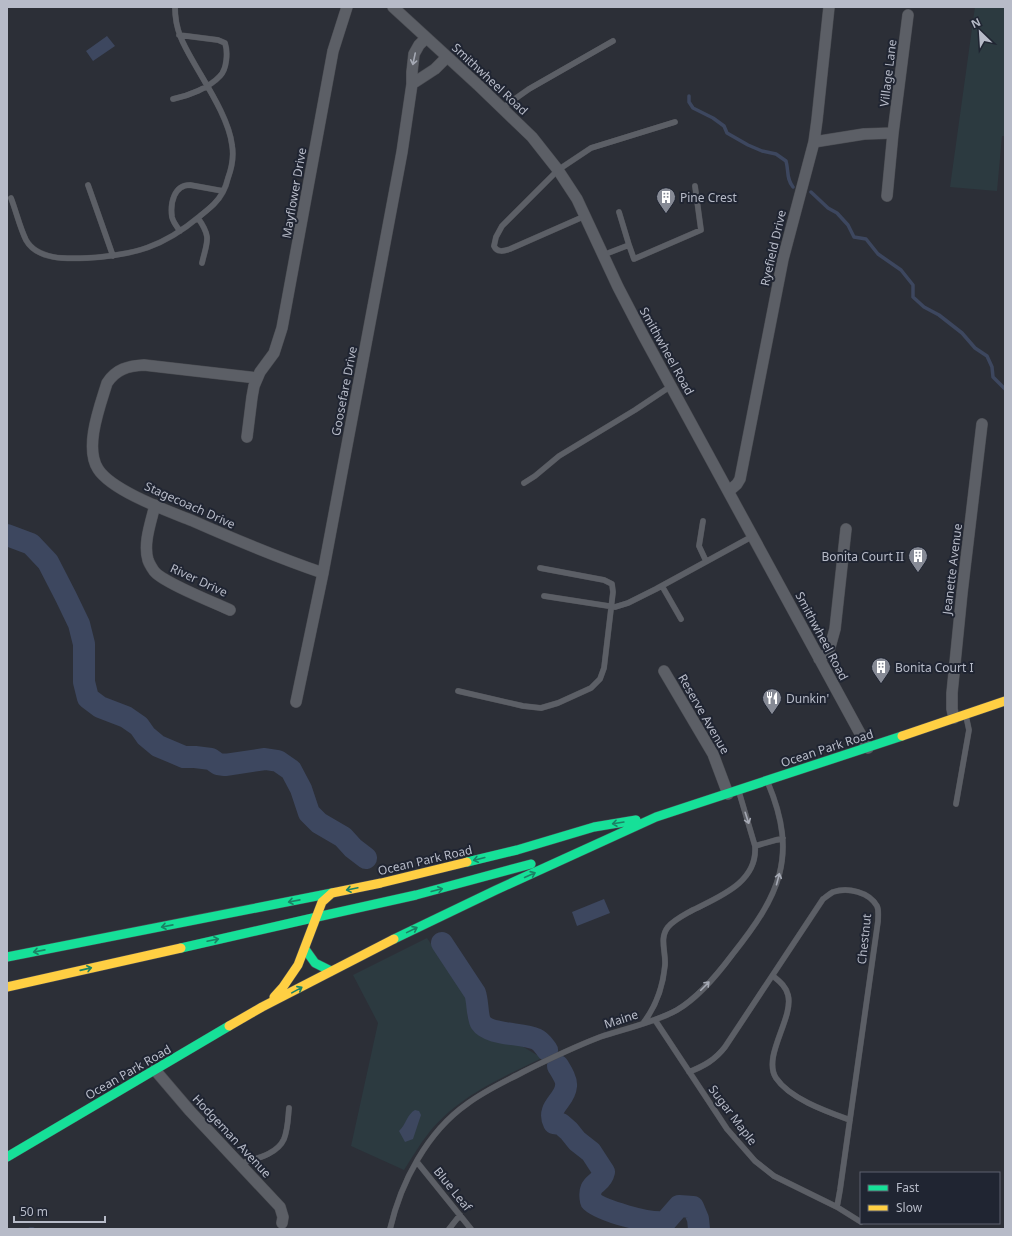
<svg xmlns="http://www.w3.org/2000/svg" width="1012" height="1236" font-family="'Noto Sans',sans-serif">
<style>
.green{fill:#2c3a40}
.water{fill:#3d475f}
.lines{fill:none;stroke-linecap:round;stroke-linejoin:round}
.stream{stroke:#3d475f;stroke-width:3.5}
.river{stroke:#3d475f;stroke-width:22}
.lane-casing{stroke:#4a4c52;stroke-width:6}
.street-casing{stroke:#4a4c52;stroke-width:12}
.fast-casing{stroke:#4a4c54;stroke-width:10}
.slow-casing{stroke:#4a4c54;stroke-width:10}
.lane{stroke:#5c5f66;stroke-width:5.5}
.street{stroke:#5c5f66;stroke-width:11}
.fast{stroke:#16e098;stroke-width:9}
.slow{stroke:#ffcf43;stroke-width:9}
.oneway{stroke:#a5a9b4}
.oneway2{stroke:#1b8265}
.labels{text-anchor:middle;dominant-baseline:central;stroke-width:4;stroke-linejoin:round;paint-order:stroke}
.street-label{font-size:12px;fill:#b7bbc8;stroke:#202532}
.poi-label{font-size:12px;fill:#b7bbc8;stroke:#202532;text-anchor:start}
</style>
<rect width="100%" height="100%" fill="#2c2f37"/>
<path class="green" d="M975 7H1005V136H1002L997 191 950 187Z
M427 938 466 997 468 1019 473 1030 481 1037 515 1042 542 1058C501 1078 457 1097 428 1134 419 1145 412 1158 404 1170L351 1146 378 1023 353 975Z"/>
<path class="water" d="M107 36 115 46 93 61 86 51Z
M604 899 610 913 577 926 572 912Z
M415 1110 419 1111 421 1115 413 1139 405 1142 399 1131C406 1125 407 1114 415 1110Z"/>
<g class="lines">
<path class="stream" d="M689 96V102L693 108 713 118 724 126 727 133 748 145 762 151 776 154 786 161C789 172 786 178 793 187
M811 192 828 208 837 213 848 225 854 237 866 239 878 254 901 270 913 285V297L924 307 939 315 962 333 975 348 987 356 992 367 993 377 1005 389
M30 1229H33"/>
<path class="river" d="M7 535 31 544 48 562 66 597 79 624 84 644V682L88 698 100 707 126 717 139 726 146 736 158 746 184 757H195L211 759 218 764 225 765 265 759 278 761 291 770 301 789 309 813 319 823 343 837 353 848 366 858
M442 943 475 993C478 1001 477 1017 481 1023 489 1035 522 1033 536 1039 541 1041 544 1046 547 1050
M558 1066C561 1071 567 1080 566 1086 565 1101 546 1107 554 1123L561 1124 569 1131 577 1141 591 1152 604 1172C601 1186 587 1181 591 1201 602 1211 649 1224 665 1222L679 1206 693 1207 698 1219 699 1229"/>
<defs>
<path id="lane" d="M173 99C188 96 209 88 220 76 227 69 228 52 225 43L218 40 179 35
M502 108 529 89 613 41
M88 185 113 256
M11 198C16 211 20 228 26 240 37 260 67 259 87 258 135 255 163 247 200 216 205 212 210 208 214 204 221 197 226 187 228 178 232 167 234 156 232 145 229 119 207 86 194 63 183 44 175 30 175 7
M585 216 510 249C504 251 497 253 494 246L496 237 502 226 558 170 591 148 675 122
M198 218C212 238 207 241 202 263
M180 231C177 227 173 222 172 217 170 203 174 185 190 185L223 191
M629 245 634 259 701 230 695 186
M603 255 629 245 619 212
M524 483 535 476 559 456 635 410 671 386
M703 521 699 546 706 561
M662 586 681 619
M544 596 615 607 628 603 656 589 753 536
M458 691 523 706 541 708 558 703 591 688 600 679 604 668 613 592 612 584 604 580 540 568
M956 804 969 730 966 716
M755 846 783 838
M773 976C779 981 786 986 788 995 794 1018 762 1056 776 1078 790 1099 828 1112 850 1120
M655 1020 727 1129 755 1161 774 1176 837 1207 861 1222
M644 1022C656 1006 663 986 665 965 666 952 659 938 668 927 674 920 684 915 691 911 718 897 758 883 755 846L739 792
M689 1072C704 1066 715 1060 725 1047L823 899C826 897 829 894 833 892 848 887 869 892 877 906 879 910 878 916 878 921L840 1190 837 1207
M417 1162 471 1229
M239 1164C254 1159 277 1155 284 1139 288 1129 288 1118 289 1108
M390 1229C401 1182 427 1132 467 1104 484 1091 504 1082 523 1072 549 1059 574 1047 600 1037 624 1029 656 1022 677 1010 699 997 717 975 732 955 779 896 799 857 768 783
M449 1229 460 1215"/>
<path id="street" d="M393 7 478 85 532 137 558 170 577 199 618 287 643 335 868 748
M412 84 435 69 447 57
M814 142 864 134 893 133
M887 196 893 133 908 15
M257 378 144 365C128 366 116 369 107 383 100 406 84 447 98 469 112 491 168 511 193 521 236 540 279 558 323 573
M247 437 252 397 254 386 260 372 274 353 282 328 333 51 347 7
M729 491 737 484 740 479 783 259 814 142 817 120 829 7
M155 505C151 522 143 543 148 560 149 563 152 568 154 571 162 582 215 603 230 610
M819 659 827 653 830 647 835 629 846 529
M664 671 713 754 728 794
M296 702 323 573 402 152 412 84V72L414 54 419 45 426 38
M954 718 952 709V693L962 593 982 424
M155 1070 190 1111 280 1207 283 1217 282 1223"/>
<path id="fast" d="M467 862 517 850 594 827 636 820
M317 917 416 895 531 864
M394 939 496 890 656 817 902 736
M181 948 317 917
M305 949 315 963 331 971
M7 957 332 893
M7 1157 229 1026"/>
<path id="slow" d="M902 736 1005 701
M7 987 181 948
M274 997 283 987 298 965 322 902 332 893 381 883 467 862
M229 1026 262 1007 394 939"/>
</defs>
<use href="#lane" class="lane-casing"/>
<use href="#street" class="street-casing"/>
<use href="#fast" class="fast-casing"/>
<use href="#slow" class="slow-casing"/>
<use href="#lane" class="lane"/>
<use href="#street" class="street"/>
<use href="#fast" class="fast"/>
<use href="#slow" class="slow"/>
</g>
<defs><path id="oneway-shaft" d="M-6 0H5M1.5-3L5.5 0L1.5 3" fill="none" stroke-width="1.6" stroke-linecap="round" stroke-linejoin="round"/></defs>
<g class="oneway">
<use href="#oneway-shaft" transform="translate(414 59) rotate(102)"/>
<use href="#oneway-shaft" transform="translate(747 818) rotate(72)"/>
<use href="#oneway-shaft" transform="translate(778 879) rotate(-75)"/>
<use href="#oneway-shaft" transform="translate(705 986) rotate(-45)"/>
</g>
<g class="oneway2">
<use href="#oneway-shaft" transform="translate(618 823) rotate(171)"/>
<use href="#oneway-shaft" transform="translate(479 859) rotate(166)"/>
<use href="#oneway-shaft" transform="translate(530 875) rotate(-24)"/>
<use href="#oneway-shaft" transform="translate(352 889) rotate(168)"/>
<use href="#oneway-shaft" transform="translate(437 890) rotate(-14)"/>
<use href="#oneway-shaft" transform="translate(294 901) rotate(169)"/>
<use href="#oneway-shaft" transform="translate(167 926) rotate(169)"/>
<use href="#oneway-shaft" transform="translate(412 930) rotate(-26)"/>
<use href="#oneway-shaft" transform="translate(213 940) rotate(-12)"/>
<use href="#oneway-shaft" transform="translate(39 951) rotate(169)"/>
<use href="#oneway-shaft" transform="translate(86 969) rotate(-13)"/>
<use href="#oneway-shaft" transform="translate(297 990) rotate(-29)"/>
</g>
<defs>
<symbol id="building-pin" viewBox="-11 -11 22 30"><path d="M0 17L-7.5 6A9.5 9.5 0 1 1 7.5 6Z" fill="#868a95" stroke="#202532"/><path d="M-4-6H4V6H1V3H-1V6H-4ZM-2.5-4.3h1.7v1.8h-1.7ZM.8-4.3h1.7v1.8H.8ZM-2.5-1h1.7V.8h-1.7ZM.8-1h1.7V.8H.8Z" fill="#fff"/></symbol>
<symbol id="restaurant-pin" viewBox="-11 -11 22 30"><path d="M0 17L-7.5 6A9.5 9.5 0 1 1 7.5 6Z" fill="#868a95" stroke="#202532"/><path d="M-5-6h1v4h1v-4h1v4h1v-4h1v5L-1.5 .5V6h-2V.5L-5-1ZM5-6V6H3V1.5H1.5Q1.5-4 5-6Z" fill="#fff"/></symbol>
</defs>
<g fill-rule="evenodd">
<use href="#building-pin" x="655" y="186" width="22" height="30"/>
<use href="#building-pin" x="907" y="545" width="22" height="30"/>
<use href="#building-pin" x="870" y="656" width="22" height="30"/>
<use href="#restaurant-pin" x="761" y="687" width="22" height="30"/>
</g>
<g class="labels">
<g class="street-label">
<text transform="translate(888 73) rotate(-83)">Village Lane</text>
<text transform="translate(490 79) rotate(43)">Smithwheel Road</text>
<text transform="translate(294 193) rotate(-80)">Mayflower Drive</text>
<text transform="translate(773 248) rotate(-77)">Ryefield Drive</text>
<text transform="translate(667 351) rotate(61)">Smithwheel Road</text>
<text transform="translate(344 391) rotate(-79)">Goosefare Drive</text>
<text transform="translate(190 505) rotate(24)">Stagecoach Drive</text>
<text transform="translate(952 569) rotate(-83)">Jeanette Avenue</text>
<text transform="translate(199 580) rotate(25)">River Drive</text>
<text transform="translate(822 636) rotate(62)">Smithwheel Road</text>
<text transform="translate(704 714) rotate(60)">Reserve Avenue</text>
<text transform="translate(827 748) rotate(-18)">Ocean Park Road</text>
<text transform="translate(425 860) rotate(-13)">Ocean Park Road</text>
<text transform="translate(864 939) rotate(-84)">Chestnut</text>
<text transform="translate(621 1019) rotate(-18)">Maine</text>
<text transform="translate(128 1072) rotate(-30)">Ocean Park Road</text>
<text transform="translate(733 1115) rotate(53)">Sugar Maple</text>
<text transform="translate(232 1136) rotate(47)">Hodgeman Avenue</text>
<text transform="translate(453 1189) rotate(51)">Blue Leaf</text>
</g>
<g class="poi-label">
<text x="680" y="197">Pine Crest</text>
<text x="904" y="556" text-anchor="end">Bonita Court II</text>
<text x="895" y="667">Bonita Court I</text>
<text x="786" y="698">Dunkin'</text>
</g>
</g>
<rect width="1012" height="1236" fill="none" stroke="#b7bbc8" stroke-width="16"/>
<rect x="860" y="1172" width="140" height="52" fill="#202532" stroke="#5c616e"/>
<rect x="868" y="1185" width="20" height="6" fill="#16e098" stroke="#5c616e"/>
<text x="896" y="1192" font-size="12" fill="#b7bbc8">Fast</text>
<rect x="868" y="1205" width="20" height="6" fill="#ffcf43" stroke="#5c616e"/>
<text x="896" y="1212" font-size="12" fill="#b7bbc8">Slow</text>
<g transform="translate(980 32) rotate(335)" stroke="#202532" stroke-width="3" paint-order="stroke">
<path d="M0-3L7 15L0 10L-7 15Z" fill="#b7bbc8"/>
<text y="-6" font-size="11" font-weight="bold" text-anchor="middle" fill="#b7bbc8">N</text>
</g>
<path d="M14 1216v6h91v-6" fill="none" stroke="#b7bbc8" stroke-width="2"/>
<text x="20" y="1216" font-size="12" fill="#b7bbc8" stroke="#202532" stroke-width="3" paint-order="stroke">50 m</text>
</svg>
